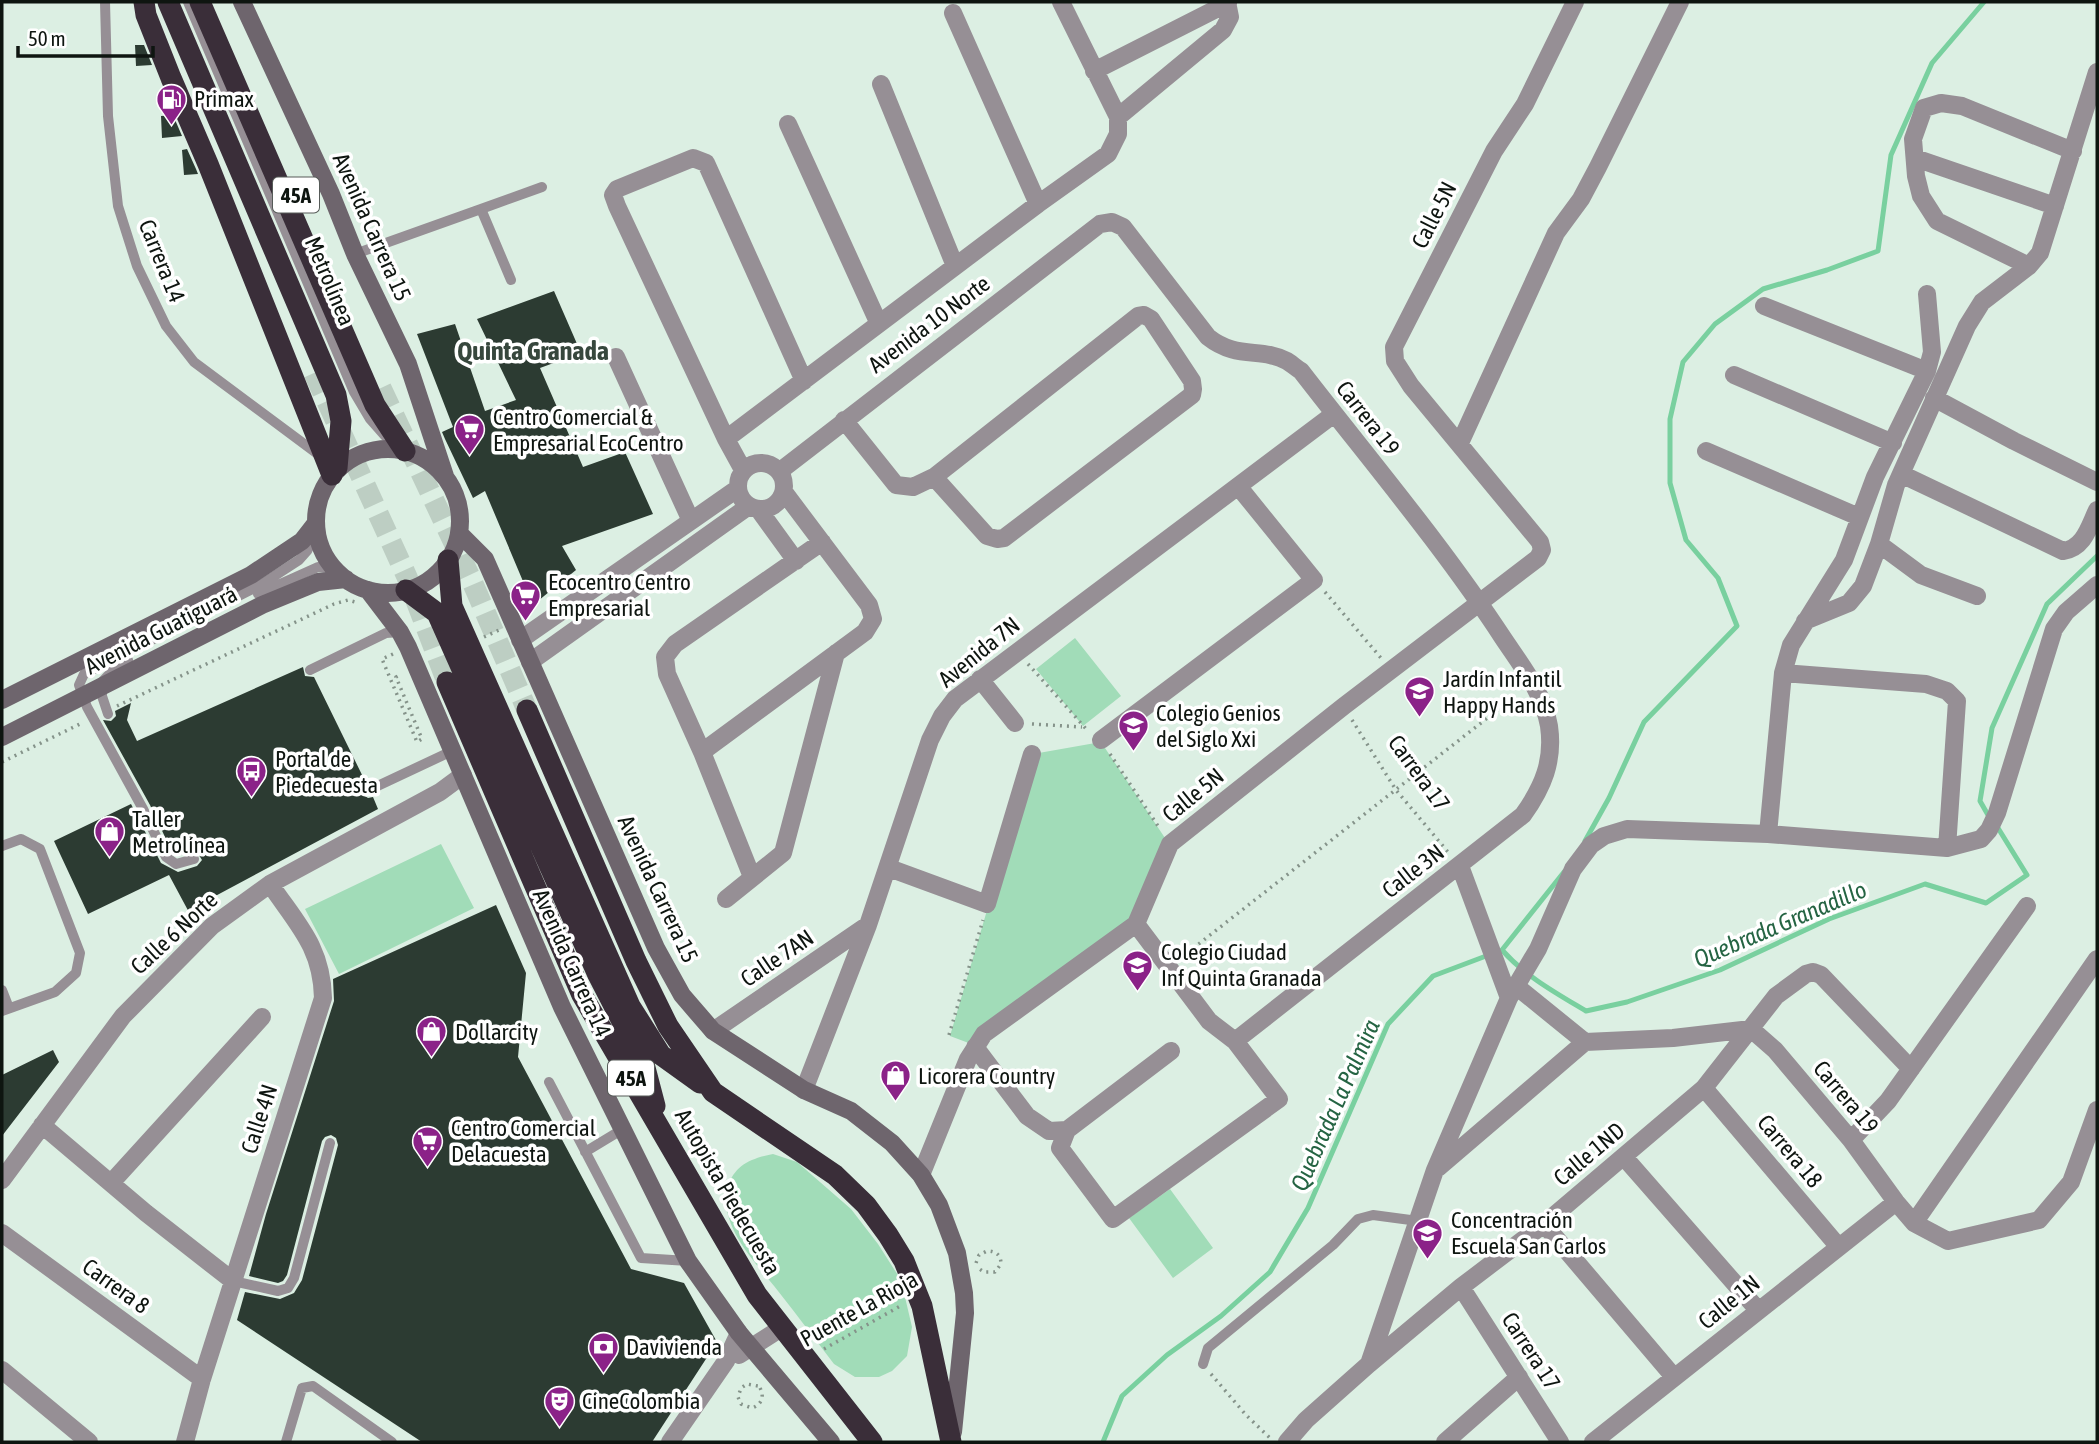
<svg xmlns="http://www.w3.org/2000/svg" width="2099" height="1444" font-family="'Asap Condensed',sans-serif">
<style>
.green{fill:#a1dcb8}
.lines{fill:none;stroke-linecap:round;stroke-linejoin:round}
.stream{stroke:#79d09f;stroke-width:5}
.building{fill:#2c3b32}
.highway-tunnel{stroke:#bdcec3;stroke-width:21;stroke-dasharray:21 10;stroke-linecap:butt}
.path{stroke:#85938a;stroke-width:3.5;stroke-dasharray:2 5;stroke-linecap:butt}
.lane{stroke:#968f95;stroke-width:10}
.street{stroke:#968f95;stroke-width:18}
.secondary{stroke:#6e656d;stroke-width:18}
.highway{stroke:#3a2e39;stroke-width:21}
.labels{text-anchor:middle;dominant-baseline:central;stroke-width:7;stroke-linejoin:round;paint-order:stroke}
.shield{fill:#fff;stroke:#565b58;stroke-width:2}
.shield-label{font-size:21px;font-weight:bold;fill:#0e1510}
.poi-label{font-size:23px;fill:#0e1510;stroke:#fff;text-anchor:start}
.street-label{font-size:23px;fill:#0e1510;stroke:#fff}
.water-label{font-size:24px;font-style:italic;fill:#256443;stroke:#fff}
.quarter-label{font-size:26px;font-weight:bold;fill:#37473d;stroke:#fff}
</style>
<rect width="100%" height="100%" fill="#dcefe3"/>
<path class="green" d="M1075 638 1121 696 1083 726 1036 669Z
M1101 742 1169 844 1135 923 974 1045 950 1036 1033 754Z
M441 844 474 908 339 974 305 909Z
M773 1154 797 1162 851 1209 878 1244 901 1280 912 1327 907 1356 892 1371 879 1377H855L834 1364C815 1339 797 1315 778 1291 756 1263 717 1225 728 1187 734 1165 752 1158 773 1154Z
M1170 1189 1213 1248 1173 1278 1129 1218Z"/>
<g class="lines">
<path class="stream" d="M1988 815 1980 801 1992 728 2047 604 2097 556
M1585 841 1609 798 1644 722 1737 626 1718 578 1686 540 1670 483V419L1683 362 1715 324 1763 289 1827 270 1878 251 1891 155 1932 63 1984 2
M1502 950C1525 976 1556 993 1586 1011L1627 1002 1720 970 1829 919 1925 884 1986 903 2027 875 1998 828
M1103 1442 1122 1396 1167 1355 1221 1316 1270 1272 1308 1208 1388 1024 1433 976 1502 950 1564 872"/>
</g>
<path class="building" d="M135 45H144L152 65 136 66Z
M173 115 182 136 162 138 161 116Z
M187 149 196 169 198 174 184 175 182 150Z
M554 291 581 353 540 368 583 467 625 452 653 514 562 546 576 570 533 605 485 491 473 498 445 439 442 432 453 427 417 334 455 324 485 411 516 400 477 319Z
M303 667 305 676 314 677 366 783 361 789 362 794 368 798 373 797 378 809 206 901 191 916 169 875 88 914 54 841 131 804 161 863 178 872 197 866 202 860 197 852 177 855 172 852 150 805 103 720 111 721 116 716 115 711 131 703 127 720 137 741Z
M496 905 526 973 518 1057 631 1269 684 1283 717 1342 652 1442H422L237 1320 245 1292 280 1299 294 1293 302 1280 338 1145 336 1138 331 1135 325 1137 322 1141 287 1275 283 1281 278 1283 249 1276 266 1214 334 1001 333 979Z
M53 1050 59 1062 2 1136V1075Z"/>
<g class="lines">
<path class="highway-tunnel" d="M314 373 407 577 447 682
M381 388 471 579 527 710"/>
<path class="path" d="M1325 592 1381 658
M484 637 499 630
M393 654 382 659 417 742 422 739 396 677 400 675
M1028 664 1088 731
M117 706 334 604 348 600 355 602
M1352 720 1396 790 1448 852
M1032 724 1082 727
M1110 754 1160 829
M2 762 82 723
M1182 957 1518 694
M949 1035 983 920
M976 1263 979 1255 987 1251C996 1251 1001 1255 1001 1264L995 1272H984L978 1268
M824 1349 902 1305
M1211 1374 1246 1415 1270 1438
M760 1388C765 1397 761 1405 752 1408L741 1404 738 1397 741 1388 747 1384 758 1386 762 1384"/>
<path class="lane" d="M105 2 108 116 118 206 137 266 166 326 194 362 319 455
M188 2 354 392 370 419 385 436
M481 209 542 187
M355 254 481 209 511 280
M258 594 318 567 329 568 341 575
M310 670 386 633 400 632
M108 714 102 696V682L117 666 128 660
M369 790 452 751
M2 846 21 839 40 849 80 953 76 973 55 992 2 1011
M194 859 176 864 166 857 143 809 87 707 79 685 84 674 262 584 299 560 307 551 316 532
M2 990 9 1008
M549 1082 641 1258 688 1261
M585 1152 623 1129
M233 1281 278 1291 288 1288 294 1278 330 1143
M1203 1364 1208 1348 1333 1245 1358 1219 1373 1215 1418 1221
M286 1442 302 1388 313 1386 392 1442"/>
<path class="street" d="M1061 2 1118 117
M953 13 1038 204
M1094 71 1228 3
M881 84 955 266
M788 124 879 324
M1915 158 2055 206
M2029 266 1937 221 1921 196 1916 176 1913 139 1924 108 1941 103 1962 106 2073 151
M1764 306 1927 371
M616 357 691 521
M1734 375 1893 443
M1934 398 2014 441 2097 482
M844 420 896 485 913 487 934 477 1138 316 1144 315 1151 319 1192 381 1193 389 1192 395 1004 538 997 539 987 536 934 477
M726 439 1038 204 1108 154 1118 134V117L1223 30 1230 17 1227 2
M1460 443 1556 233 1581 199 1598 167 1680 2
M1706 451 1859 517
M738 486a23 23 0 1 1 46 0a23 23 0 1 1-46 0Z
M743 470 726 439 617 206 613 195 617 189 693 158 706 163 804 381
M780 471 1100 224 1112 222 1123 227 1208 337C1237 360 1261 347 1287 361 1292 364 1296 368 1301 371 1369 459 1442 545 1503 638 1521 665 1543 692 1549 726 1554 761 1543 787 1523 815L1235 1041
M1901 474 2063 551C2084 548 2089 527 2097 510
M759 510 796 561
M1879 544 1921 575 1977 596
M1805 621 1849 603 1863 586 1879 544 1896 485 1967 326 1982 302 2029 266 2040 253 2097 72
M520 640 737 489
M530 662 749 506
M1783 673 1926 684 1947 691 1957 701 1947 848
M980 679 1015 723
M1101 740 1314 580 1238 486
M702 752 865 632 873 619 869 605 784 492
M1768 834 1783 673 1791 645 1844 560 1875 477 1927 371 1932 352 1927 294
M889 868 987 904 1032 754
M752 877 702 752 667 674 665 657 675 644 822 542
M726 899 783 853 836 653
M1516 986 1585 1042
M1509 998 1538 949 1573 869 1591 845 1604 836 1627 829 1768 834 1947 848 1981 839 1989 830 1997 813 2054 629 2066 612 2097 585
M1751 1029 1775 1050 1851 1140 1896 1202 1914 1223 1948 1241 2039 1220 2071 1182 2097 1110
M713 1031 868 925
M975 1047 1027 1116 1049 1131 1067 1130 1171 1051
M1704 1088 1838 1246
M804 1090 868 925 930 740 942 716 955 699 1334 414
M42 1125 146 1213 233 1281
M1067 1130 1060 1148 1113 1219 1279 1099 1235 1041 1209 1021 1136 924
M1851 1140 1888 1101 2027 906
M1624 1157 1758 1310
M1438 1168 1585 1042 1673 1038 1751 1029
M921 1175 968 1059 984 1034 1136 924 1170 844 1344 706 1538 558 1542 550 1540 542 1411 386 1395 361 1394 347 1494 151 1525 104 1575 2
M2 1180 123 1016 212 926 270 884 440 792 463 775
M111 1183 262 1017
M1914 1223 2097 959
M1544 1224 1674 1377
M2 1233 202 1379
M1461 1287 1560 1442
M739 1355 783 1327
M1369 1364 1435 1170 1509 998 1460 866
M2 1370 89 1442
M185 1442 202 1379 323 998C322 947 297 924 270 884
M670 1442 726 1361 739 1333
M1287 1442 1306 1420 1369 1364 1461 1287 1544 1224 1704 1088 1776 996 1806 974 1813 972 1821 975 1911 1069
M1445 1442 1519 1377
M1593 1442 1896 1202"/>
<path class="secondary" d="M242 2 331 194 355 254 408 364 445 476
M316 521a72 72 0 1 1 144 0a72 72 0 1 1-144 0Z
M459 533 485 559 656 948 682 995 713 1031 804 1090 851 1111 892 1143 921 1175 939 1205 957 1253 964 1293 965 1313 953 1432
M368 590 400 632 408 647 562 1007 688 1261 739 1333 831 1442
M2 700 251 575 302 541 316 523
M2 737 262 605 318 582 346 579"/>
<path class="highway" d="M144 2 146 15 171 78 208 164 332 475
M168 2 336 395 341 421 337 468
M200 2 375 405 405 451
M448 560 452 606 630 1006 661 1055 700 1083
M406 590 437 613 598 975 644 1064 655 1106
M447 682 582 995 757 1295 872 1442
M527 710 636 961 668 1026 713 1092 835 1175 866 1205 888 1235 904 1261 922 1306 951 1442"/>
</g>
<defs>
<symbol id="fuel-pin" viewBox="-11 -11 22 30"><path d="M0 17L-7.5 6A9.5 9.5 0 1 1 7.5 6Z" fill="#8b2288" stroke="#fff"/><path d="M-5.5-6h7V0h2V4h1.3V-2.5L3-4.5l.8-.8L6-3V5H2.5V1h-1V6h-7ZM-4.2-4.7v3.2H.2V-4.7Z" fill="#fff"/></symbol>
<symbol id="supermarket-pin" viewBox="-11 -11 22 30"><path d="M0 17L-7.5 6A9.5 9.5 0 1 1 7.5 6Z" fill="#8b2288" stroke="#fff"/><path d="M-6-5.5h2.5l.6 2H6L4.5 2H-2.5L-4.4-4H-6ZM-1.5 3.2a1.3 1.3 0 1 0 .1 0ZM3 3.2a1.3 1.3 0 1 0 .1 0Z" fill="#fff"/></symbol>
<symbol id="school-pin" viewBox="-11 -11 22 30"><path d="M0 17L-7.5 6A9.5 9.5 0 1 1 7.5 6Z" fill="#8b2288" stroke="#fff"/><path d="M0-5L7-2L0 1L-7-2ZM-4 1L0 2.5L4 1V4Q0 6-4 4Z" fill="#fff"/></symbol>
<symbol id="bus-pin" viewBox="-11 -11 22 30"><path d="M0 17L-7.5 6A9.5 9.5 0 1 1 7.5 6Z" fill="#8b2288" stroke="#fff"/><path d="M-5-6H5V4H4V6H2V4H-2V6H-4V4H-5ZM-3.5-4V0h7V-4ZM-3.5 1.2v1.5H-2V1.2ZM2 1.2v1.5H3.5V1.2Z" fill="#fff"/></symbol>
<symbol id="shop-pin" viewBox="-11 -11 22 30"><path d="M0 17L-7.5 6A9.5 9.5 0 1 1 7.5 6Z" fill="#8b2288" stroke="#fff"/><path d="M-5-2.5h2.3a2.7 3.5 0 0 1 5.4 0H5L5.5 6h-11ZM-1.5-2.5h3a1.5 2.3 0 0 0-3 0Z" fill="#fff"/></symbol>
<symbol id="bank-pin" viewBox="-11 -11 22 30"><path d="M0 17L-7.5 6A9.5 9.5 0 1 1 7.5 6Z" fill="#8b2288" stroke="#fff"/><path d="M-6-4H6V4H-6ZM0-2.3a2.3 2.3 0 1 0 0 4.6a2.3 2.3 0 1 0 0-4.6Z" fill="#fff"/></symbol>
<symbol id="theatre-pin" viewBox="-11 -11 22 30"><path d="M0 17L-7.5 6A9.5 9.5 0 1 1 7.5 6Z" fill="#8b2288" stroke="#fff"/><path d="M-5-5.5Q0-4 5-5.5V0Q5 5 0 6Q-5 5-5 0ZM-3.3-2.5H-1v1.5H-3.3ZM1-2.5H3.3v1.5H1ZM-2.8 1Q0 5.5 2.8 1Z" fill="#fff"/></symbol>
</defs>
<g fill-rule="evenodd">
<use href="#fuel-pin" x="154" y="82" width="35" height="47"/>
<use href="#supermarket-pin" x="452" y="412" width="35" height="47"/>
<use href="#supermarket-pin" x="508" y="578" width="35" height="47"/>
<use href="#school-pin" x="1402" y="674" width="35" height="47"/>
<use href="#school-pin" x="1116" y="708" width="35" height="47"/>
<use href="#bus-pin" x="234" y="754" width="35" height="47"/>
<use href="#shop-pin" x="92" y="814" width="35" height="47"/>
<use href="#school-pin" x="1120" y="948" width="35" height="47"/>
<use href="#shop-pin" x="414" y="1014" width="35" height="47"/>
<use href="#shop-pin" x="878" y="1058" width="35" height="47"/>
<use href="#supermarket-pin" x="410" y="1124" width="35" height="47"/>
<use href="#school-pin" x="1410" y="1216" width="35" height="47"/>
<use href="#bank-pin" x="586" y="1330" width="35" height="47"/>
<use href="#theatre-pin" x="542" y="1384" width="35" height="47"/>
</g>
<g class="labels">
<g class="shield">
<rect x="273" y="177.5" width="46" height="35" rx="5"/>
<rect x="608" y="1060.5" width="46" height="35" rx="5"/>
</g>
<g class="shield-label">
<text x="296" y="195">45A</text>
<text x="631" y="1078">45A</text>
</g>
<g class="poi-label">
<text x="194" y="99">Primax</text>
<text x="493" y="417">Centro Comercial &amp;<tspan x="493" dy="26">Empresarial EcoCentro</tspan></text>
<text x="548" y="582">Ecocentro Centro<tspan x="548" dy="26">Empresarial</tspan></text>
<text x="1443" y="679">Jardín Infantil<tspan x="1443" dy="26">Happy Hands</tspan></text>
<text x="1156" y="713">Colegio Genios<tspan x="1156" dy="26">del Siglo Xxi</tspan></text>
<text x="275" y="759">Portal de<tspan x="275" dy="26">Piedecuesta</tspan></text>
<text x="132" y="819">Taller<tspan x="132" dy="26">Metrolínea</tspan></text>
<text x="1161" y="952">Colegio Ciudad<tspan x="1161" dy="26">Inf Quinta Granada</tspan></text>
<text x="455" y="1032">Dollarcity</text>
<text x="918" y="1076">Licorera Country</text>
<text x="451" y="1128">Centro Comercial<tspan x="451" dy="26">Delacuesta</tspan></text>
<text x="1451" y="1220">Concentración<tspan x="1451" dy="26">Escuela San Carlos</tspan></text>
<text x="626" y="1347">Davivienda</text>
<text x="582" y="1401">CineColombia</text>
</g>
<g class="street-label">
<text transform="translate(1434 215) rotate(-63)">Calle 5N</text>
<text transform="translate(372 227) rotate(66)">Avenida Carrera 15</text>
<text transform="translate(162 261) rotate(68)">Carrera 14</text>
<text transform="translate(330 281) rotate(67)">Metrolínea</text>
<text transform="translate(929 324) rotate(-37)">Avenida 10 Norte</text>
<text transform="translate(1368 418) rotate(52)">Carrera 19</text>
<text transform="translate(161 630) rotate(-27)">Avenida Guatiguará</text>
<text transform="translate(979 652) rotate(-39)">Avenida 7N</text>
<text transform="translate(1419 773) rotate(54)">Carrera 17</text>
<text transform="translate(1193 795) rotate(-39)">Calle 5N</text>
<text transform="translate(1413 871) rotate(-38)">Calle 3N</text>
<text transform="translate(658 889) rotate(65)">Avenida Carrera 15</text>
<text transform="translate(174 933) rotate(-43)">Calle 6 Norte</text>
<text transform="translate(777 958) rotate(-34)">Calle 7AN</text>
<text transform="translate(572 963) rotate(66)">Avenida Carrera 14</text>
<text transform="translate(1846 1097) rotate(50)">Carrera 19</text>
<text transform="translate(259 1119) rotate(-72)">Calle 4N</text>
<text transform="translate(1790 1151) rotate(50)">Carrera 18</text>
<text transform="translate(1589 1154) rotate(-40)">Calle 1ND</text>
<text transform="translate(728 1192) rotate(60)">Autopista Piedecuesta</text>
<text transform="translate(116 1286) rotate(36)">Carrera 8</text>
<text transform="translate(1729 1302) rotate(-39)">Calle 1N</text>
<text transform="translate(859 1309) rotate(-29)">Puente La Rioja</text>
<text transform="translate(1531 1351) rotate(57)">Carrera 17</text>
</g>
<g class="water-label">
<text transform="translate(1780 924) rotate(-23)">Quebrada Granadillo</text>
<text transform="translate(1335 1105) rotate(-66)">Quebrada La Palmira</text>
</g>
<g class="quarter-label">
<text x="533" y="351">Quinta Granada</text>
</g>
</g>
<rect width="2099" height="1444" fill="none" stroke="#0e1510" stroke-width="7"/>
<path d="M18 46v10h135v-10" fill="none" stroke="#0e1510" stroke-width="3.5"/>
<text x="28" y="46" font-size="21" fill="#0e1510" stroke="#ffffff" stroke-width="5" paint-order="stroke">50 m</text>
</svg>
